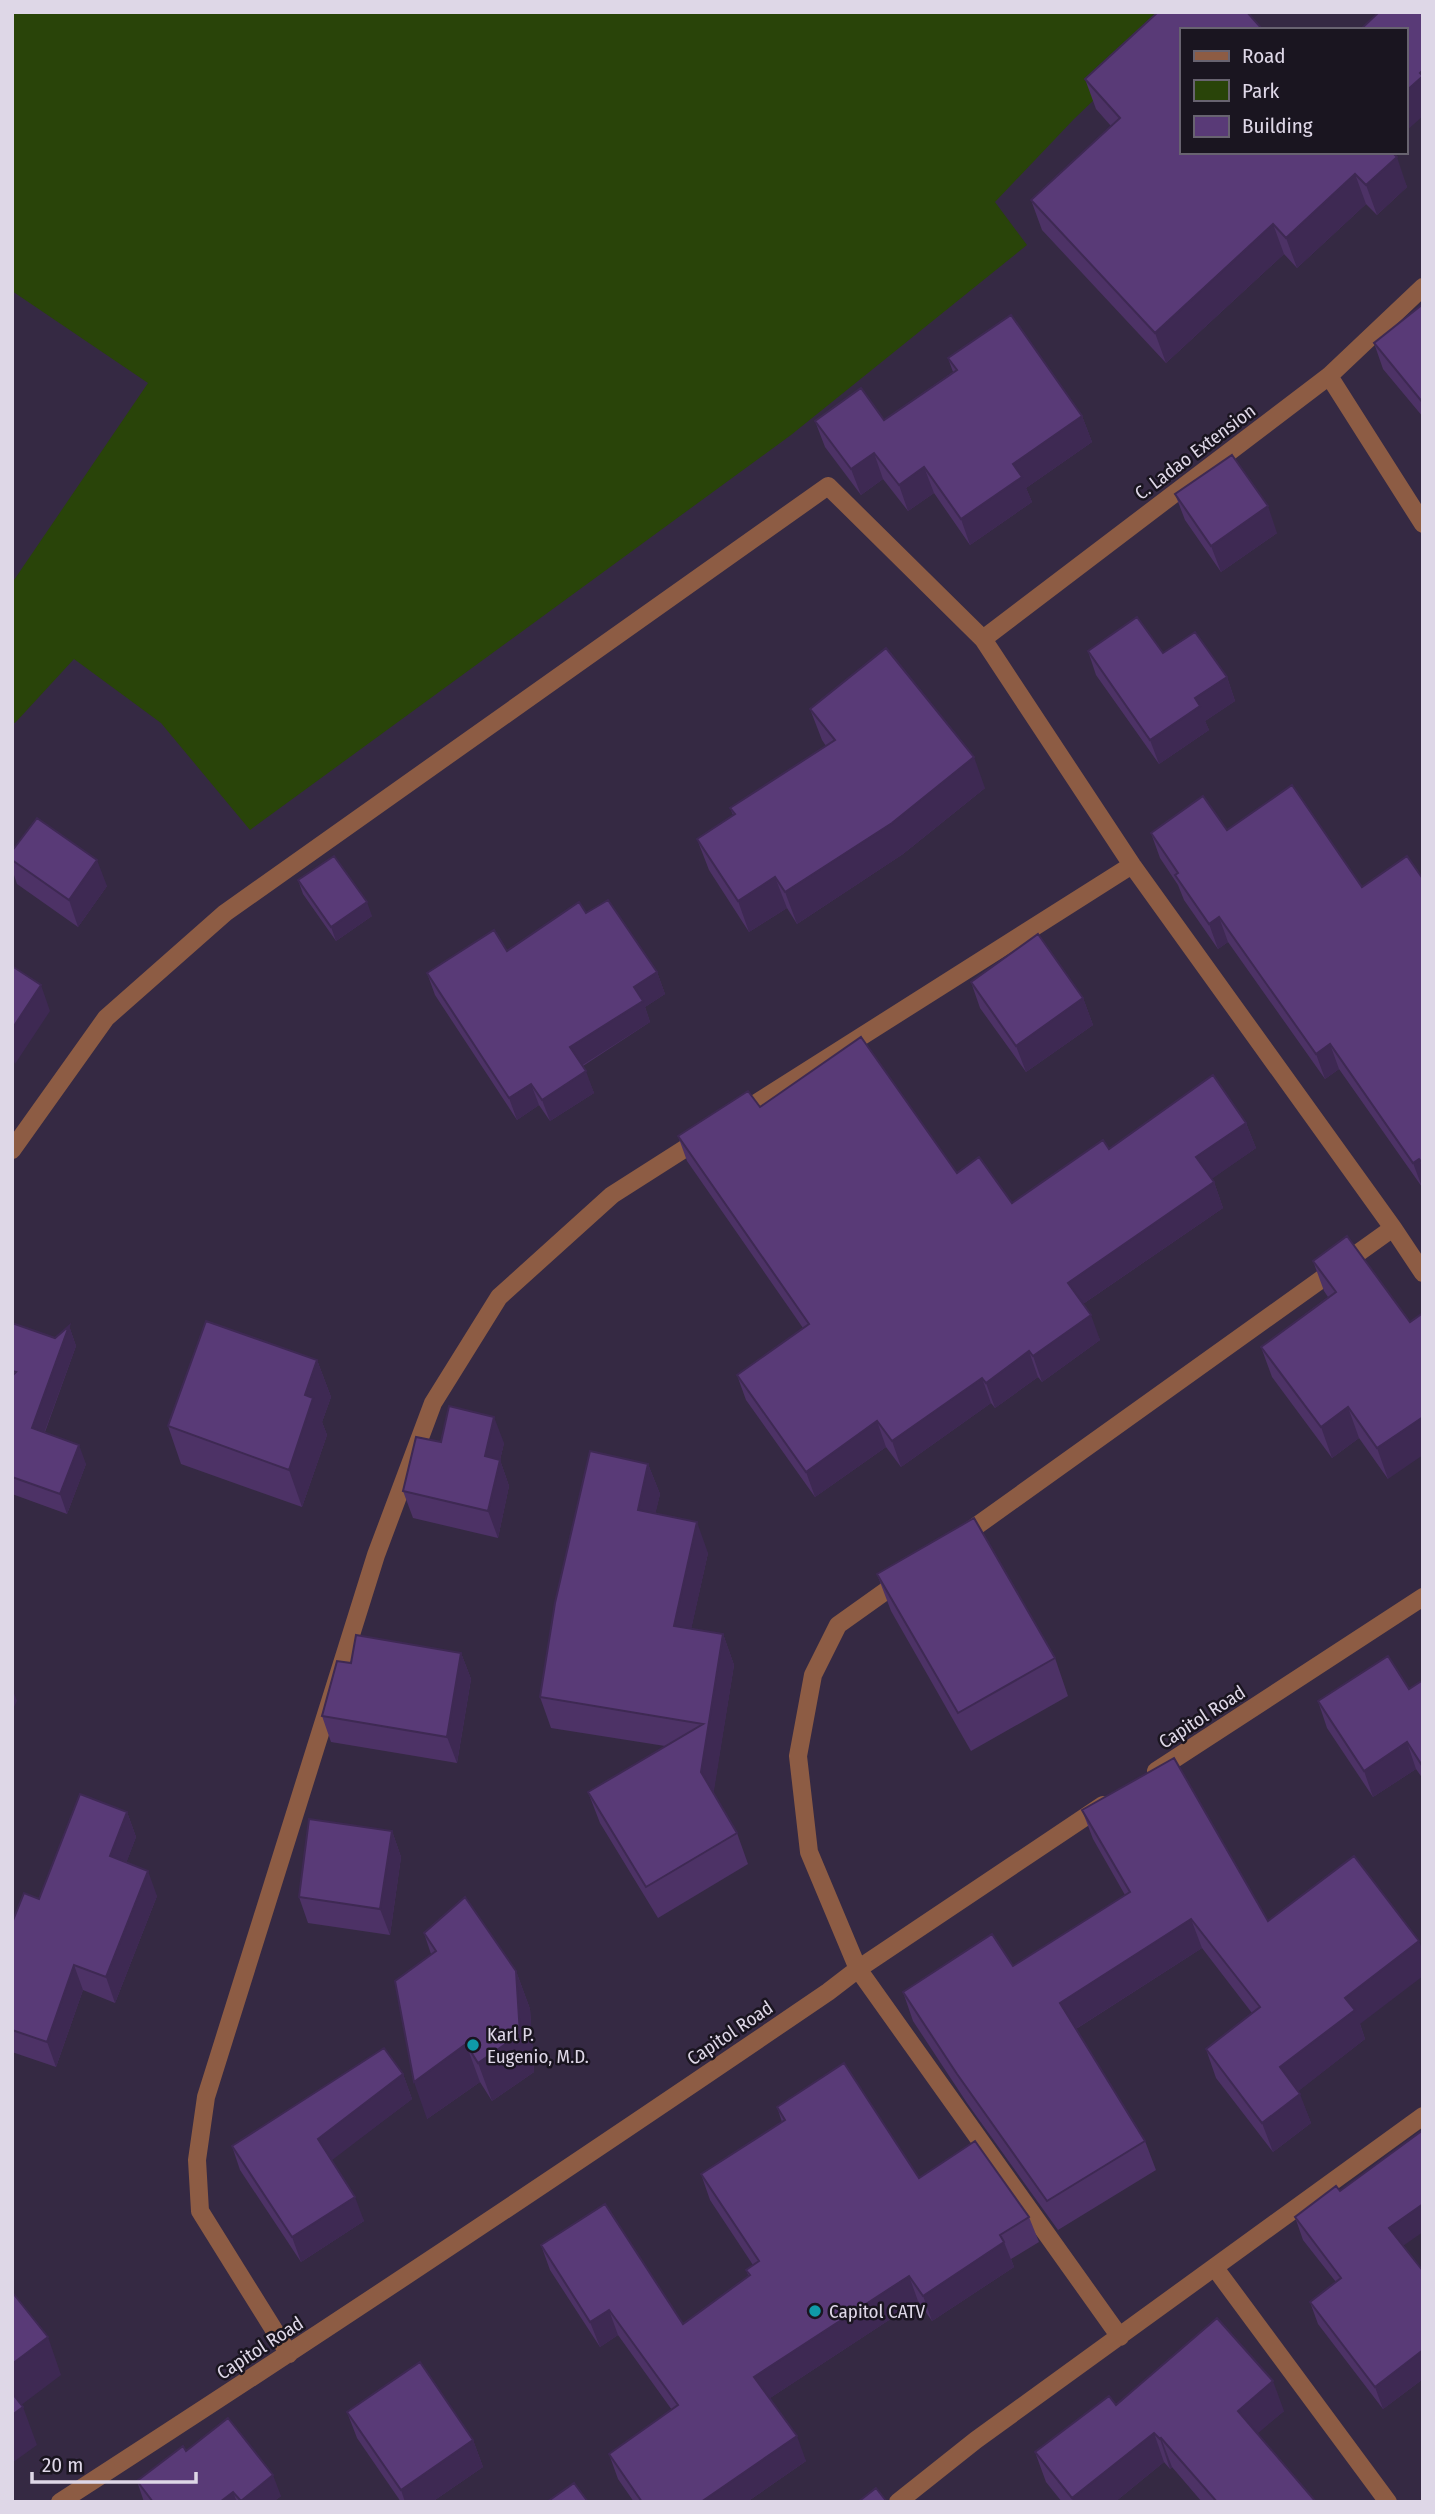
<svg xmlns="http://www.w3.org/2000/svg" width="1435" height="2514" font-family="'Fira Sans Condensed',sans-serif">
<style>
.green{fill:#294409}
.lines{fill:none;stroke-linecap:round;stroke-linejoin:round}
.minor{stroke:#8d5c44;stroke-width:18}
.wall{fill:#4d3266}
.shaded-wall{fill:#3e2953}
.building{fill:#593a77;stroke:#3e2953;stroke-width:2}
.culture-dot{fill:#0f9aa8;stroke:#1a1520;stroke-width:2.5}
.labels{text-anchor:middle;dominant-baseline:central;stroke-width:5;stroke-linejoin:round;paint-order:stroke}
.street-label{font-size:19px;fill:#ded7e7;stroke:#1a1520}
.poi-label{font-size:19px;fill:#ded7e7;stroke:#1a1520;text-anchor:start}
</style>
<rect width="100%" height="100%" fill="#352943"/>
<path class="green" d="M12 12H1186L1074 119 995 202 1027 245 791 435 250 830 161 723 74 659 15 723 12 722V583L148 383 12 291Z"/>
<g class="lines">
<path class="minor" d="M1329 376 1423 524
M983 639 1329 376 1423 287
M739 1114 1132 865
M12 1150 106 1018 225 913 828 486 983 639 1132 865 1393 1228 1423 1273
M961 1537 1393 1228
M904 1578 838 1625 813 1675 798 1756 809 1852 858 1969 1120 2337
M1156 1771 1423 1597
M1215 2268 1388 2502
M289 2354 200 2211 197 2160 206 2097 376 1555 433 1403 499 1297 612 1195 703 1137
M60 2502C319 2335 574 2165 828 1992L858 1969 1103 1805
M898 2502 976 2440 1423 2116"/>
</g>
<path class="wall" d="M1181 30 1392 152 1407 187 1377 215 1366 204 1297 268 1284 254 1166 363 1042 230 1031 200 1111 126 1096 109 1085 79Z
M1423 304V417L1383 369 1374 343Z
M948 358 1082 416 1092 442 1026 488 1032 502 970 545 934 493 908 511 883 479 861 495 825 447 815 421 884 420 953 372Z
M1175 494 1277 533 1221 572 1185 520Z
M1088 651 1163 653 1227 677 1235 701 1205 721 1209 730 1159 764 1096 675Z
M810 709 985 788 903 854 797 924 787 908 749 932 709 870 697 839 733 815 730 808 826 746 822 740Z
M1227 830 1362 887 1423 879 1422 1187 1339 1069 1325 1079 1228 942 1218 949 1184 900 1178 885 1160 858 1151 833Z
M12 851 107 886 78 927 17 884 12 869Z
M298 880 372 916 336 941 303 894Z
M586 913 657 972 665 994 645 1007 650 1022 583 1066 594 1093 550 1121 539 1105 517 1120 435 995 427 973 507 951Z
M971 982 1083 998 1093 1025 1026 1072 980 1008Z
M760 1107 957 1173 1012 1203 1109 1149 1246 1123 1256 1148 1211 1179 1214 1182 1223 1208 1083 1304 1100 1340 1042 1382 1038 1377 995 1408 991 1403 901 1467 886 1447 815 1497 746 1400 737 1375 803 1328 687 1161 678 1136Z
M1313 1261 1410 1322 1388 1479 1359 1438 1332 1458 1272 1377 1261 1347 1328 1297 1324 1291Z
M12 1323 55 1338 69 1326 76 1346 45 1432 86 1464 67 1514 12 1494Z
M317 1360 331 1397 322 1422 327 1435 302 1507 181 1464 168 1426Z
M441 1442 504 1443 500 1460 509 1486 498 1538 413 1518 403 1491Z
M648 1464 660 1494 655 1514 708 1553 691 1629 723 1634 734 1665 713 1794 737 1833 748 1864 658 1918 600 1823 588 1792 665 1746 551 1728 540 1697Z
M877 1574 1055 1658 1068 1696 971 1751 891 1611Z
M461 1653 471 1679 457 1763 331 1742 322 1716 351 1663Z
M1423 1680V1779L1416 1769 1373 1797 1327 1728 1318 1701 1409 1689Z
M1082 1810 1268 1921 1360 2024 1365 2039 1298 2091 1311 2123 1273 2152 1216 2078 1206 2049 1252 2013 1202 1948 1076 2029 1145 2141 1156 2170 1058 2230 967 2103 913 2021 903 1992 1013 1966 1125 1895 1093 1839Z
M127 1812 136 1837 126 1863 157 1896 115 2003 83 1990 56 2067 12 2052V1923L39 1899Z
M392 1831 401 1857 390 1935 308 1923 299 1897Z
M424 1933 516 1971 530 2009 534 2072 492 2101 480 2082 427 2119 431 1954Z
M403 2074 412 2099 331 2160 364 2221 301 2262 240 2170 232 2146Z
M777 2107 919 2178 1029 2217 1039 2242 1011 2259 1014 2267 932 2321 918 2301 770 2398 806 2461 747 2502H634L618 2479 609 2454 672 2410 618 2335 600 2347 550 2270 541 2245 683 2324 749 2277 746 2270 753 2265 710 2200 701 2174 782 2122Z
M1340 2191 1403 2246 1423 2271V2379L1383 2409 1318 2324 1310 2302 1336 2282 1303 2240 1295 2217Z
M1116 2405 1284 2411 1257 2433 1316 2502H1202L1172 2467 1170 2469 1164 2462 1115 2502H1062L1046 2482 1035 2452Z
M347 2412 473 2440 483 2467 432 2502H401L357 2438Z
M186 2451 281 2496 273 2502H144L137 2481Z"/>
<path class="shaded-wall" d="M1423 70V116L1405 132V92Z
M1397 157 1407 187 1377 215 1366 185Z
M1355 174 1366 204 1297 268 1286 238Z
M1273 224 1284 254 1166 363 1155 333Z
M1082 416 1092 442 1026 488 1032 502 970 545 961 519 1013 464Z
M874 453 883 479 861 495 851 469Z
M924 467 934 493 908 511 899 485Z
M1268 506 1277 533 1221 572 1211 546Z
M1227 677 1235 701 1205 721 1209 730 1159 764 1150 740 1195 698Z
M974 757 985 788 903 854 797 924 785 892Z
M97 860 107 886 78 927 69 900Z
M775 877 787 908 749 932 738 901Z
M367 902 372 916 336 941 331 927Z
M1219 917 1228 942 1218 949 1209 924Z
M657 972 665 994 645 1007 650 1022 578 1068 570 1047 634 987Z
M41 985 50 1011 15 1064 12 1056V1029Z
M1083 998 1093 1025 1026 1072 1016 1046Z
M1330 1044 1339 1069 1325 1079 1316 1054Z
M586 1071 594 1093 550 1121 542 1100Z
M531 1084 539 1105 517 1120 509 1098Z
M1246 1123 1256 1148 1206 1183 1196 1157Z
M1419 1159 1423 1169 1422 1187 1413 1163Z
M1214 1182 1223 1208 1077 1308 1068 1283Z
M1091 1315 1100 1340 1042 1382 1033 1356Z
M69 1326 76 1346 39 1447 32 1428Z
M1029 1351 1038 1377 995 1408 986 1383Z
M317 1360 331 1397 322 1422 327 1435 302 1507 289 1470 305 1395Z
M982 1378 991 1403 901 1467 892 1441Z
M1348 1407 1359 1438 1332 1458 1321 1427Z
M494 1417 504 1443 500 1460 509 1486 498 1538 488 1511 485 1456Z
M1423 1417V1455L1388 1479 1377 1448Z
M877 1421 886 1447 815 1497 806 1472Z
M79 1445 86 1464 67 1514 60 1494Z
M648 1464 660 1494 649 1541 638 1510Z
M697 1522 708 1553 685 1657 674 1626Z
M723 1634 734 1665 712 1803 701 1772Z
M461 1653 471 1679 457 1763 447 1737Z
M12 1688 17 1701 12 1711Z
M1407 1742 1416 1769 1373 1797 1364 1771Z
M127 1812 136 1837 119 1882 110 1856Z
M392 1831 401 1857 390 1935 380 1909Z
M148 1871 157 1896 115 2003 106 1977Z
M1191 1919 1202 1948 1071 2032 1060 2003Z
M1419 1941 1423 1951V1976L1360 2024 1365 2039 1291 2097 1280 2067 1345 1998Z
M74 1965 83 1990 56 2067 47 2042Z
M516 1971 530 2009 534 2072 492 2101 478 2063Z
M466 2044 480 2082 427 2119 414 2082Z
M403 2074 412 2099 327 2164 318 2139Z
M1300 2094 1311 2123 1273 2152 1262 2123Z
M355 2197 364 2221 301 2262 292 2237Z
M1423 2204V2232L1397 2250 1389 2228Z
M1004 2242 1014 2267 932 2321 923 2296Z
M909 2276 918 2301 764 2402 754 2377Z
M609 2310 618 2335 600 2347 590 2322Z
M48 2337 61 2375 12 2412V2364Z
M1423 2350V2379L1383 2409 1375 2387Z
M1273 2381 1284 2411 1249 2441 1238 2411Z
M23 2407 37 2445 12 2463V2415Z
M1154 2433 1164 2462 1115 2502H1073L1072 2498Z
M797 2436 806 2461 747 2502H701Z
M1161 2438 1172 2467 1170 2469 1160 2439Z
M473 2440 483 2467 432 2502H405L401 2490Z
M273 2475 281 2496 273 2502H241Z
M233 2492 237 2502H220Z"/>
<path class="building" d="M1158 12H1247L1263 30H1181V152H1392L1397 157 1366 185 1355 174 1286 238 1273 224 1155 333 1031 200 1120 118 1085 79Z
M1379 12H1423V70L1420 73 1423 76 1405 92V30H1360Z
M1423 304V403L1374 343Z
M1011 315 1082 416 1013 464 1022 477 961 519 924 467 899 485 874 453 851 469 815 421 861 388 884 420 957 370 948 358Z
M1232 455 1268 506 1211 546 1175 494Z
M1137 617 1163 653 1195 632 1227 677 1195 698 1200 706 1150 740 1088 651Z
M886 648 974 757 892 823 785 892 775 877 738 901 697 839 735 814 730 808 835 740 810 709Z
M1292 785 1362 887 1407 856 1423 879V1164L1419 1159 1413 1163 1330 1044 1316 1054 1219 917 1209 924 1175 875 1178 873 1151 833 1203 796 1227 830Z
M37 818 97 860 69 900 12 860V851Z
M334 856 367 902 331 927 298 880Z
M608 900 657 972 634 987 643 1001 570 1047 586 1071 542 1100 531 1084 509 1098 427 973 494 930 507 951 579 902 586 913Z
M1038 934 1083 998 1016 1046 971 982Z
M12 966 41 985 12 1029Z
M861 1037 957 1173 979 1157 1012 1203 1103 1140 1109 1149 1213 1075 1246 1123 1196 1157 1214 1182 1068 1283 1091 1315 1033 1356 1029 1351 986 1383 982 1378 892 1441 877 1421 806 1472 737 1375 809 1324 678 1136 748 1091 760 1107Z
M1347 1236 1410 1322 1423 1313V1417L1377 1448 1348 1407 1321 1427 1261 1347 1336 1292 1313 1261Z
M206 1321 317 1360 305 1395 313 1398 289 1470 168 1426Z
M12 1323 55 1338 69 1326 32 1428 79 1445 60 1494 12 1477V1376L16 1372 12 1371Z
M449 1406 494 1417 485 1456 500 1460 488 1511 403 1491 416 1437 441 1442Z
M590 1451 648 1464 638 1510 697 1522 674 1626 723 1634 701 1772 737 1833 646 1887 588 1792 703 1724 540 1697 555 1603Z
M974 1518 1055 1658 958 1713 877 1574Z
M356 1635 461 1653 447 1737 322 1716 337 1661 351 1663Z
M1388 1656 1409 1689 1423 1680V1767L1407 1742 1364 1771 1318 1701Z
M1174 1758 1268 1921 1354 1856 1419 1941 1345 1998 1355 2010 1280 2067 1300 2094 1262 2123 1206 2049 1260 2007 1191 1919 1060 2003 1145 2141 1047 2201 957 2074 903 1992 992 1934 1013 1966 1130 1892 1082 1810Z
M80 1794 127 1812 110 1856 148 1871 106 1977 74 1965 47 2042 12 2030V1923L24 1893 39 1899Z
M309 1819 392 1831 380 1909 299 1897Z
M465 1897 516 1971 520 2034 478 2063 466 2044 414 2082 395 1981 436 1951 424 1933Z
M384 2048 403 2074 318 2139 355 2197 292 2237 232 2146Z
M844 2063 919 2178 975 2141 1029 2217 1000 2235 1004 2242 923 2296 909 2276 754 2377 797 2436 701 2502H642L609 2454 678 2405 609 2310 590 2322 541 2245 605 2204 683 2324 750 2275 746 2270 759 2261 701 2174 785 2120 777 2107Z
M1423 2130V2204L1389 2228 1423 2271V2350L1375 2387 1310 2302 1341 2278 1295 2217 1336 2186 1340 2191Z
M12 2292 48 2337 12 2364Z
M1217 2318 1273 2381 1238 2411 1316 2502H1217L1161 2438 1160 2439 1154 2433 1072 2498 1035 2452 1109 2396 1116 2405Z
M420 2362 473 2440 401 2490 347 2412Z
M12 2393 23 2407 12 2415Z
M228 2418 273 2475 241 2501 233 2492 220 2502H153L137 2481 183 2446 186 2451Z
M574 2483 588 2502H547Z
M876 2488 887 2502H858Z"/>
<g class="culture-dot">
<circle cx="473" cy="2045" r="7"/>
<circle cx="815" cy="2311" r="7"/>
</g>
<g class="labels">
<g class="street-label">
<text transform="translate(1195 452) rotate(-37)">C. Ladao Extension</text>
<text transform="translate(1202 1717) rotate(-33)">Capitol Road</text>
<text transform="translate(730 2033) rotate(-34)">Capitol Road</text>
<text transform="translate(260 2348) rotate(-33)">Capitol Road</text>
</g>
<g class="poi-label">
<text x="487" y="2034">Karl P.<tspan x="487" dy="22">Eugenio, M.D.</tspan></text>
<text x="829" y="2311">Capitol CATV</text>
</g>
</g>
<rect width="1435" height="2514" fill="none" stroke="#ded7e7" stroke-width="28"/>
<rect x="1180" y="28" width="228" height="126" fill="#1a1520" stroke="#686370" stroke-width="2"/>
<rect x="1194" y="51" width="35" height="10" fill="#8d5c44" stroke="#686370" stroke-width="2"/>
<text x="1242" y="63" font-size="21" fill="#ded7e7">Road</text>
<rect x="1194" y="80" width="35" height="21" fill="#294409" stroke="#686370" stroke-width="2"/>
<text x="1242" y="98" font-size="21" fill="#ded7e7">Park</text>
<rect x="1194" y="116" width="35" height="21" fill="#593a77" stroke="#686370" stroke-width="2"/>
<text x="1242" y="133" font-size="21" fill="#ded7e7">Building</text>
<path d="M32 2472v10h164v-10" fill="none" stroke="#ded7e7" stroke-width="3.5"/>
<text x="42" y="2472" font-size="21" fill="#ded7e7" stroke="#1a1520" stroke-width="5" paint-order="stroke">20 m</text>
</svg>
